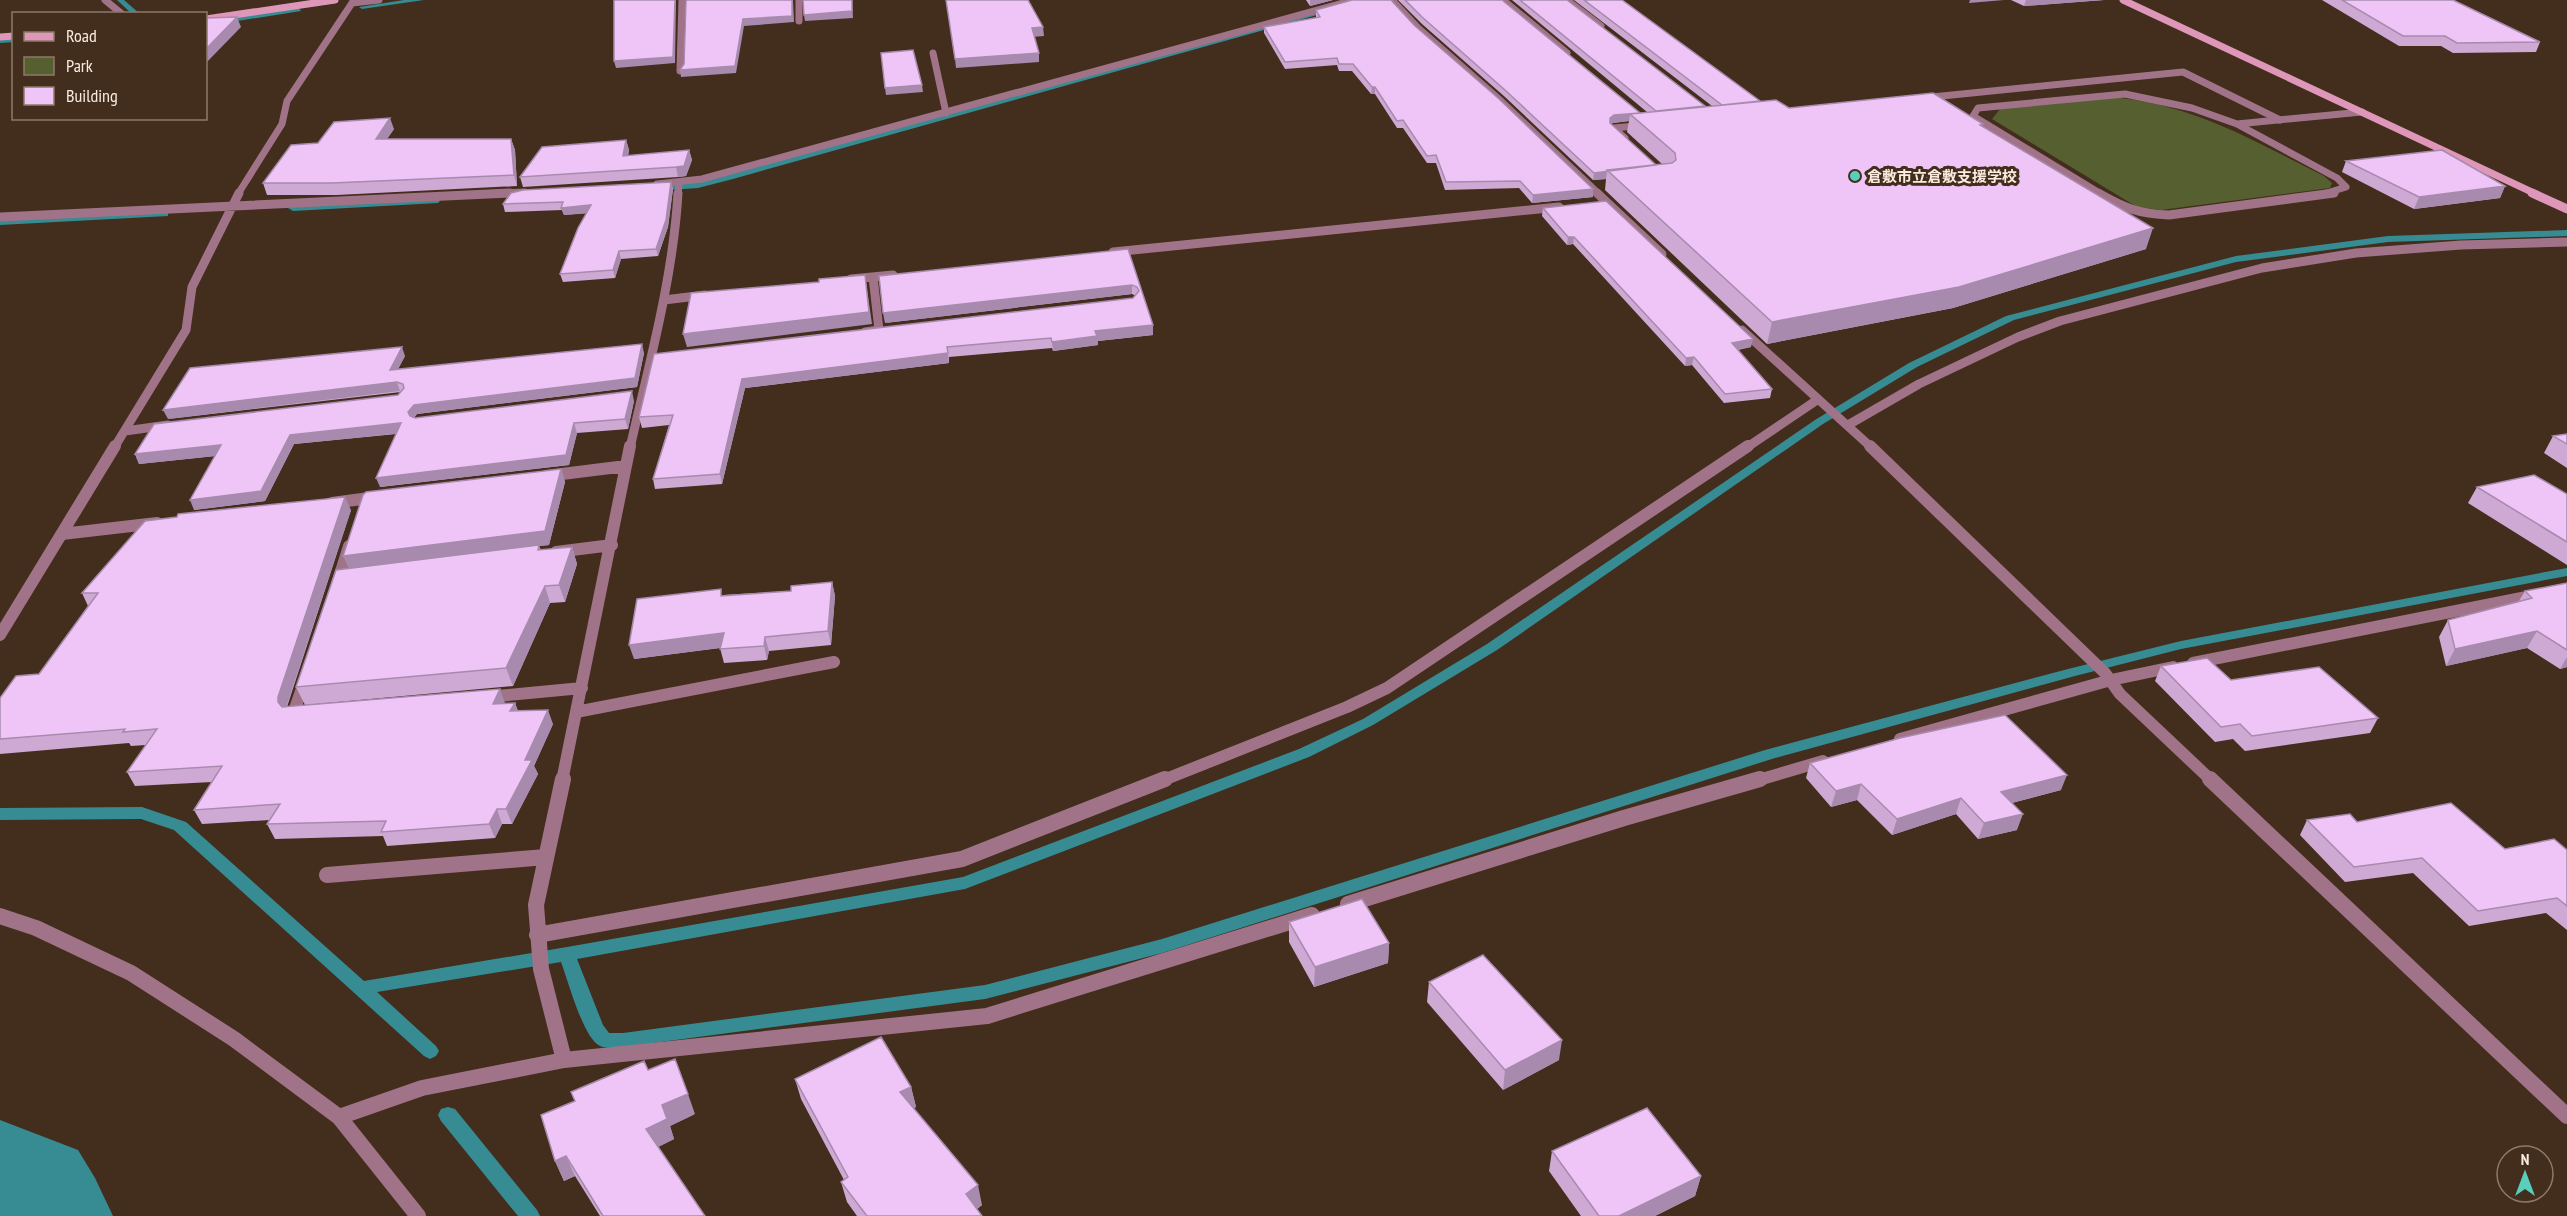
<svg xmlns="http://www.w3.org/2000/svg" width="2567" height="1216" font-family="'PT Sans Narrow','Noto Sans JP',sans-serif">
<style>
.green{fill:#565f30}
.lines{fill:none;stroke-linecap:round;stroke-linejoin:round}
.stream{fill:#368c92;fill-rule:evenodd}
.river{fill:#368c92;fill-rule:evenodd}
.lane-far1{stroke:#a17388;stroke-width:7}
.lane{stroke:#a17388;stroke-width:9}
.street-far3{stroke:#a17388;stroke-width:7}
.street-far2{stroke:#a17388;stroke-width:9}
.street-far1{stroke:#a17388;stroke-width:12}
.street{stroke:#a17388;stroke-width:16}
.secondary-far1{stroke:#df97b9;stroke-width:7}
.secondary{stroke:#df97b9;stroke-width:9}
.wall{fill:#cea9d4;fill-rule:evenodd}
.shaded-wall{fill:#a78aad}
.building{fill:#efc5f7;stroke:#a78aad;stroke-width:1.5}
.poi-dot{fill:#5acebd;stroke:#432d1c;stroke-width:2}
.labels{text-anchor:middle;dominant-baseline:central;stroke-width:6;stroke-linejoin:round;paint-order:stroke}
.far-poi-label{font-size:15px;font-weight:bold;fill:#faebe0;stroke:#432d1c;text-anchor:start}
</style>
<rect width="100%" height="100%" fill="#432d1c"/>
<path class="green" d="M2110 97C2193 104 2252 140 2324 176L2332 183 2330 188 2161 210 2137 207 1992 119 2000 109Z"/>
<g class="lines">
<path class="stream" d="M117 0H124L140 14H132Z
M404 0H424L362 9 359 7Z
M299 8 301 11 206 26V22Z
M1330 9 1335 10 733 179 698 188 655 191 651 188 655 185 698 182 727 175Z
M14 38V42L0 43V39Z
M435 198 440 201 438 203 293 211 288 208 293 205Z
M165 211 168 212V216L0 225V219Z
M2567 230V236L2388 242 2236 262 2014 320 1917 367 1823 424 1497 650 1373 725 1309 757 965 889 577 959 603 1025 609 1033H623L985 985 1162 939 1765 750 2068 669 2181 641 2567 568V576L2181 649 2075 676 1775 758 1162 953 985 999 623 1047C616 1047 606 1049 600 1046 583 1038 568 980 561 962L377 992 436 1046 439 1051 436 1056 430 1059 424 1056 174 830 141 819 0 820V808L142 807 186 822 364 981 567 947 963 877 1299 749 1363 719 1487 644 1815 420 1909 363 2006 316 2236 256 2388 236Z
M448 1107 455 1109 537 1210 540 1216H518L441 1121 438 1115 441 1109Z"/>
<path class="river" d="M0 1120 78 1150 95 1178 113 1216H0Z"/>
<path class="lane-far1" d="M2237 124 2337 178 2346 187 2324 194
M2237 124 2362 112
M2101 194 1973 116 1978 108 2125 94 2192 108 2237 124"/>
<path class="lane" d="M2098 193C2124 208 2139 214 2169 215L2334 193"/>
<path class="street-far3" d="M105 0 122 14
M799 0V21
M1392 0 1418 28 1501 101 1599 194
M1503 0 1567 53
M1567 0 1601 26
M352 3 379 0
M933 53 946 113
M680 71 682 0
M1922 98 2183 72 2280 120
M1625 138 1614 128 1645 125
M657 184 702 179 1354 0
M238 194 282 124 287 101 354 0
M479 194 525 192
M678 194 679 183"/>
<path class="street-far2" d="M1597 193 1662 254
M0 217 510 193
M1113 252 1559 207
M851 279 893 275
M664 300 705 295
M1742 330 1872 448
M865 332 879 330 873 277
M1848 425 1919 384 2018 337 2060 321 2262 268 2356 253 2461 245 2567 242
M125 431 168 425
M114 448 186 330 192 287 239 193
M630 448C649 364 673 279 678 193
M1746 448 1817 400"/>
<path class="street-far1" d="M1870 446 2105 673 2120 694 2212 781
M546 476 626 466
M332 503 377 497
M62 534 157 523
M556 552 612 545
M337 584 349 546
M0 635 115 446
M2193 663 2567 589
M488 697 582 688
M576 712 834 662
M300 713 293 714 305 680
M1900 739 2111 680 2173 667
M562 781 630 446
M1161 781 1347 707 1387 688 1748 446
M1755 781 1823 761"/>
<path class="street" d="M563 779 536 905 541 969 564 1060
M2210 779 2567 1116
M327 875 546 857
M1348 904 1624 818 1760 779
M0 916 36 928 131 973 234 1039 339 1117 418 1216
M537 935 962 859 1165 779
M339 1117 422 1088 564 1060 987 1016 1312 915"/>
<path class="secondary-far1" d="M2123 0 2536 194
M206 19 335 0
M0 37 14 36"/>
<path class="secondary" d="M2532 193 2567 209"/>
</g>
<path class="wall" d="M1306 0H1333L1310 6Z
M1398 0H1502L1640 113 1647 112 1512 0H1567L1705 106H1712L1574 0H1622L1760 101 1789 108 1982 126 2146 249 1953 308 1767 344 1605 190 1606 179 1593 180 1505 97 1422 24ZM1629 121 1627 132 1662 164 1656 165 1611 124 1613 123Z
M2011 0H2104L2024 6Z
M2322 0H2453L2540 42 2536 52 2453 53 2441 46H2399Z
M1316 10 1414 25 1593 197 1532 203 1519 188 1445 190 1436 163H1427L1403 128H1397L1375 94H1371L1352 71H1339L1337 65 1285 69 1264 33V27L1316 18Z
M394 129 387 139H511L515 150 517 186 337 195H267L263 183 318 143Z
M626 140 629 150 628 156 689 150 692 160 686 176 678 177 523 187 520 177Z
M2346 161 2505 186 2500 198 2414 209 2342 172Z
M671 182 673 189 668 227 658 256 621 259 615 278 563 282 560 274 586 213 564 215 562 210 505 212 503 204Z
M1543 208 1751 347 1738 350 1772 389 1770 398 1724 403 1692 365 1685 366 1573 244 1567 245 1542 216Z
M1128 249 1153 325V335L1098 341V345L1053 351 1052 348 949 357V363L745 388 722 484 655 489 653 479 669 425 642 428 639 417 654 354 1133 298 1136 296 1132 294 885 323Z
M644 353 637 387 417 414 414 418 634 401 628 429 577 433 569 465 380 487 396 434 294 444 265 501 194 510 215 456 139 464 135 454 398 395 401 392 168 419 405 356 398 369Z
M2567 434V468L2544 453 2553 436Z
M561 469 565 482 549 545 539 546 541 550 572 547 577 564 565 602 550 603 513 686 305 705 296 687 348 568Z
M2477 487 2567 494V565L2468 503Z
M351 510 287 707 515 703 518 711 553 724 534 766 538 774 512 824H502L495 838 387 846 383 836 275 839 267 824 270 820 202 824 194 810 212 782 135 786 127 772 146 745 131 746 129 743 0 754V698L39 674 88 606 82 593Z
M832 582 835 596 831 645 769 651 767 660 724 663 720 648 634 659 723 595 791 591Z
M2567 583V667L2560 669 2527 648 2446 666 2439 637 2448 620 2519 601 2525 591Z
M2161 666 2231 680 2378 718 2370 733 2245 751 2233 739 2215 742 2155 681Z
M1810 763 2061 790 2012 803 2017 830 1978 839 1956 814 1892 835 1857 800 1831 807 1806 778Z
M2307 820 2357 822 2505 849 2567 850V930L2546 913 2469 926 2413 873 2345 882 2300 835Z
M1289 922 1389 943 1388 963 1314 987 1289 942Z
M1429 982 1559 1060 1503 1090 1427 1002Z
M795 1079 911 1087 916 1107 914 1108 982 1205 977 1209 982 1216H857L847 1202 841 1182 844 1180 801 1099Z
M695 1114 670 1126 674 1139 658 1147 705 1216H600L575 1176 564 1181 555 1161Z
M1552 1151 1701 1176 1695 1196 1655 1216H1581L1549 1171Z"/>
<path class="shaded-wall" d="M675 0H676L675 63 616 68 614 61Z
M792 0H793L794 22 744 26 736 73 681 77 680 70 743 19Z
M852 0 853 18 805 21 804 15Z
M1310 0H1333L1310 6Z
M1970 0H2004L1969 3Z
M2026 0H2104L2024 6Z
M237 17 241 27 206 63V49Z
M1043 27 1044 36 1032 37V28Z
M1039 53V62L956 68 955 59Z
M922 85 923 92 886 95 885 88Z
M1372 87H1375V94H1371Z
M1630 114 1629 121 1613 123 1609 126 1610 118 1614 115Z
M390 118 394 129 379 150 376 139Z
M511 139 515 150 517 186 514 175Z
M626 140 629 150 626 166 623 156Z
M689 150 692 160 686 176 678 177 676 167Z
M1607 171 1606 179 1593 180 1594 173Z
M671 182 673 189 668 227 658 256 656 249Z
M2505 186 2500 198 2414 209 2419 197Z
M1593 189V197L1532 203 1533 195Z
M591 205 593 213 564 215 561 208Z
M2153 228 2146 249 1953 308 1767 344 1772 322Z
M1568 237H1574L1573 244 1567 245Z
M619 251 621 259 615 278 613 270Z
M865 275 872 324 687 347 683 334Z
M1132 285V294L885 323 883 313Z
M1153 325V335L1098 341V345L1053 351 1052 342 1095 331Z
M1753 339 1751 347 1730 351 1732 343Z
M642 344 644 353 637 387 417 414 411 421 408 412 414 405Z
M402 347 405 356 393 379 390 370Z
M948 353 949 363 745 388 722 484 720 474 742 379Z
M1694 357 1692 365 1685 366 1686 358Z
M397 382 400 391 168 419 163 410Z
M632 391 634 401 628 429 625 419Z
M401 423 404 433 294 444 265 501 194 510 190 500 290 435Z
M574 423 577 433 569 465 380 487 376 478Z
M221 445 225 455 139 464 135 454Z
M561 469 565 482 549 545 539 546 545 562 349 569 343 556Z
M345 497 351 510 285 711 278 702V697Z
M572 547 577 564 565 602 559 585Z
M832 582 835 596 831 645 828 631Z
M545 586 550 603 513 686 506 668Z
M2537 631 2527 648 2446 666 2455 649Z
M724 633 727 647 634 659 629 645Z
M765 637 769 651 767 660 764 646Z
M2567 657V667L2560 669Z
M500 689 505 703 493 704Z
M515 703 520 717 510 711Z
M548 710 553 724 534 766 538 774 512 824 506 809 525 760Z
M2067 775 2061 790 1996 807 2001 792Z
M1861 784 1857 800 1831 807 1836 791Z
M1961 798 1956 814 1892 835 1897 819Z
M497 809 502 824 495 838 489 824Z
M2023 814 2017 830 1978 839 1984 823Z
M1389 943 1388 963 1314 987 1315 967Z
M1562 1040 1559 1060 1503 1090 1505 1070Z
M911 1087 916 1107 905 1112 900 1092Z
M688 1094 695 1114 670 1126 674 1139 654 1149 646 1129 662 1105Z
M566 1156 575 1176 564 1181 555 1161Z
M1701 1176 1695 1196 1655 1216H1619Z
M978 1185 982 1205 970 1214 966 1194Z"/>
<path class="building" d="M614 0H675L673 57 614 61Z
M686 0H792V16L743 19 735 66 680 70 684 64Z
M803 0H852V11L804 15Z
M946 0H1028L1043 27 1032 28 1039 53 955 59Z
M1352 0H1391L1414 25 1498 98 1593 189 1533 195 1520 181 1446 182 1436 155 1427 156 1403 120 1397 121 1375 87H1372L1353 64H1339L1337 58 1285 62 1264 27 1320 17 1316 10Z
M1405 0H1502L1640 113 1614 115 1610 118V123L1656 165 1594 173 1505 90 1422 17Z
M1520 0H1567L1705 106 1656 111Z
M1584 0H1622L1760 101 1722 105Z
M2342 0H2453L2540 42 2457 43 2445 36H2403Z
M237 17 206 49V18Z
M913 50 922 85 885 88 881 53Z
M1933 93 1983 124 1980 125 2153 228 1959 287 1772 322 1607 170 1672 163 1676 160 1675 153 1630 114 1776 100 1789 108Z
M390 118 376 139H511L514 175 332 183H263L291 145 318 143 334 122Z
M626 140 623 156 689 150 684 166 676 167 520 177 542 147Z
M2442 150 2505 186 2419 197 2346 161Z
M671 182 666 220 656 249 619 251 613 270 560 274 578 228 591 205 561 208 563 202 503 204 511 193 523 190Z
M1606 201 1753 339 1732 343 1772 389 1725 394 1694 357 1686 358 1574 237H1568L1543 208Z
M1128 249 1153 325 1095 331 1097 336 1052 342 1051 338 947 347 948 353 742 379 720 474 653 479 673 415 639 417 654 354 1133 298 1139 291 1137 287 1132 285 883 313 879 276Z
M865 275 869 312 683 334 691 293 819 282V279Z
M642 344 635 378 414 405 408 412 410 416 415 418 632 391 625 419 574 423 566 455 376 478 401 423 290 435 261 491 190 500 221 445 135 454 154 424 398 395 404 388 403 384 397 382 163 410 190 368 402 347 390 370Z
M2567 434V444L2553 436Z
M561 469 545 531 343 556 363 495 366 492Z
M2534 475 2567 494V542L2477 487Z
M345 497 278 697V702L282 707 500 689 493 704 515 703 510 711 548 710 525 760H532L506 809H497L489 824 381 832 386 821 267 824 280 804 194 810 222 766 127 772 157 729 123 732 125 729 0 739V698L16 676 39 674 98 593H82L145 521 177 517 178 514Z
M539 545 538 550 572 547 559 585 545 586 506 668 296 687 336 570Z
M832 582 828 631 765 637 764 646 720 649 724 633 629 645 637 599 721 589V596L791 591V586Z
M2567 583V650L2537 631 2455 649 2448 620 2532 598 2525 591Z
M2207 658 2231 680 2319 667 2378 718 2252 736 2240 724 2221 727 2161 666Z
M2005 715 2067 775 2001 792 2023 814 1984 823 1961 798 1897 819 1861 784 1836 791 1810 763 1900 738Z
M2451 803 2505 849 2554 839 2567 850V906L2557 898 2478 911 2422 858 2354 867 2307 820 2350 814 2357 822Z
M1362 899 1389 943 1315 967 1289 922Z
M1483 955 1562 1040 1505 1070 1429 982Z
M881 1037 911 1087 900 1092 978 1185 966 1194 982 1216H867L841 1182 848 1177 795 1079Z
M675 1059 688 1094 662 1105 667 1119 646 1129 705 1216H603L566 1156 555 1161 541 1115 575 1101 571 1092 644 1061 648 1070Z
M1647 1108 1701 1176 1619 1216H1599L1552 1151Z"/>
<circle class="poi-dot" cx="1855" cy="176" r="6"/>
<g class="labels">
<g class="far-poi-label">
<text x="1867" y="176">倉敷市立倉敷支援学校</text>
</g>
</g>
<rect x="12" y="12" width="195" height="108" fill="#432d1c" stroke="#8c796a" stroke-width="1.5"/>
<rect x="24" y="32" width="30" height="9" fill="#df97b9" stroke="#8c796a" stroke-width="1.5"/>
<text x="66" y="42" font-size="18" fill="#faebe0">Road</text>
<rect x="24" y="57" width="30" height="18" fill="#565f30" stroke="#8c796a" stroke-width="1.5"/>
<text x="66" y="72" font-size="18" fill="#faebe0">Park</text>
<rect x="24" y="87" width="30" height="18" fill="#efc5f7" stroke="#8c796a" stroke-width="1.5"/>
<text x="66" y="102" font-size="18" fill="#faebe0">Building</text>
<g transform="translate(2525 1174)"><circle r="28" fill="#432d1c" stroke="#8c796a" stroke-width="1.5"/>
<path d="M0-4.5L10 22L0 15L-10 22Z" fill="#5acebd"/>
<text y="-9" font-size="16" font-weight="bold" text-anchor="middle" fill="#faebe0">N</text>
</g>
</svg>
